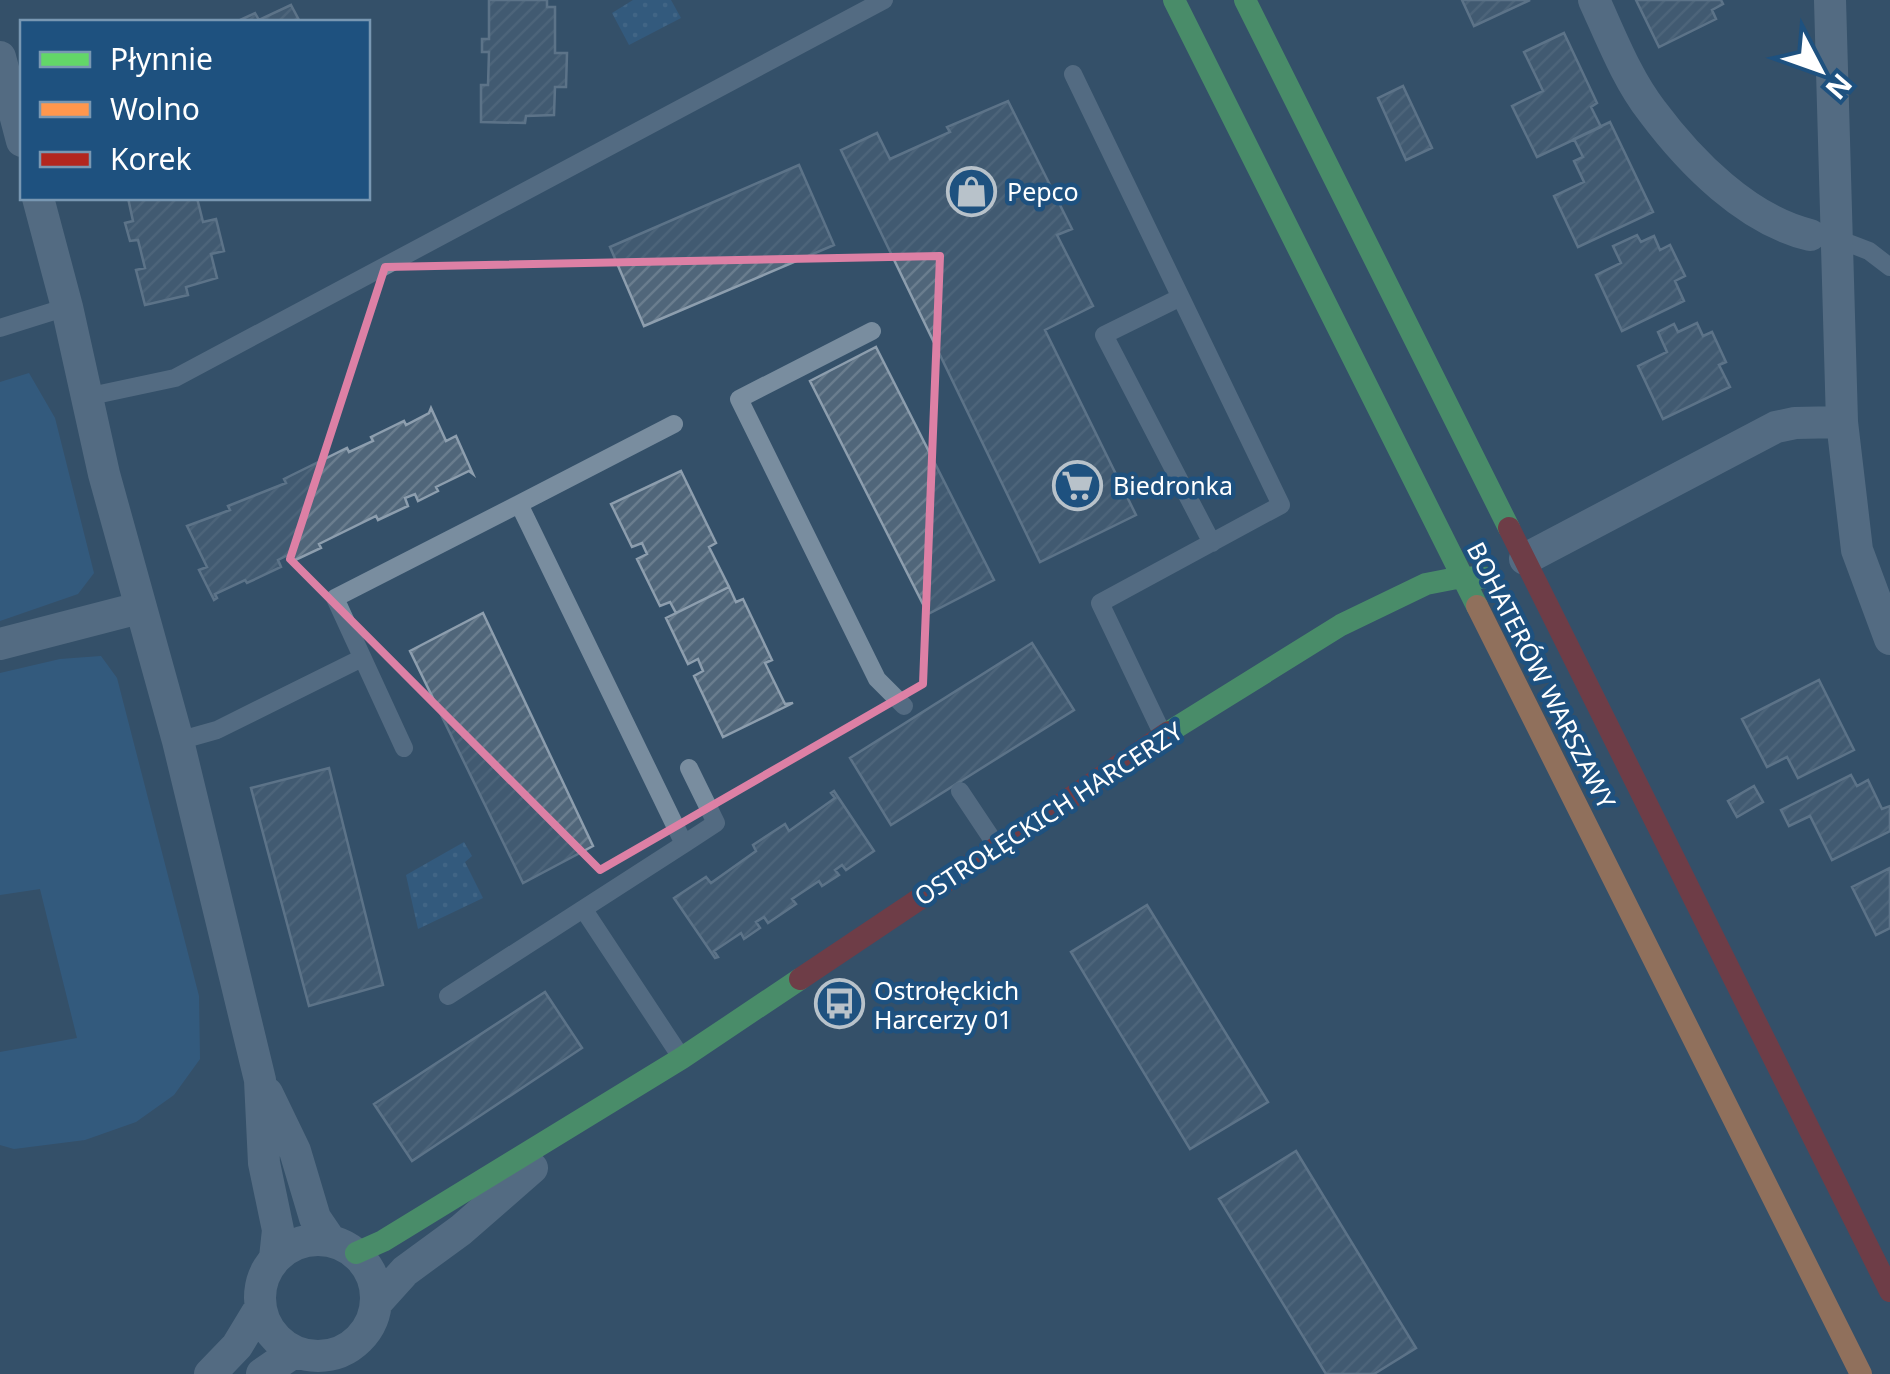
<svg xmlns="http://www.w3.org/2000/svg" width="1890" height="1374" font-family="'Noto Sans',sans-serif">
<style>
.green{fill:#316796}
.park{fill:url(#park-dots)}
.building{fill:url(#building-hatch);stroke:#8d9eae;stroke-width:2.5}
.lines{fill:none;stroke-linecap:round;stroke-linejoin:round}
.lane{stroke:#798d9f;stroke-width:18}
.street{stroke:#798d9f;stroke-width:32}
.fast{stroke:#63d668;stroke-width:22}
.slow{stroke:#ff974d;stroke-width:22}
.jam{stroke:#b3261e;stroke-width:22}
.marked{fill:none;stroke:#dd80a5;stroke-width:8;stroke-linejoin:round}
.labels{text-anchor:middle;dominant-baseline:central;stroke-width:9;stroke-linejoin:round;paint-order:stroke}
.poi-label{font-size:25px;fill:#fff;stroke:#1e517f;text-anchor:start}
.street-label{font-size:25px;fill:#fff;stroke:#1e517f}
</style>
<defs>
<pattern id="park-dots" width="8" height="8" patternUnits="userSpaceOnUse" patternTransform="scale(2.5)"><rect width="8" height="8" fill="#316796"/><path d="M2 2h.1M6 6h.1" fill="none" stroke="#507ea6" stroke-width="1.8" stroke-linecap="round"/></pattern>
<pattern id="building-hatch" width="6" height="6" patternUnits="userSpaceOnUse" patternTransform="scale(2.5)"><rect width="6" height="6" fill="#50667a"/><path d="M-1 1l2-2M0 6l6-6M5 7l2-2" fill="none" stroke="#6a7d8e"/></pattern>
</defs>
<rect width="100%" height="100%" fill="#345069"/>
<path class="green" d="M29 373 55 418 94 573 78 594 0 621V382Z
M101 656 117 678 199 996 200 1059 174 1095 136 1122 85 1140 14 1149 0 1145V1052L77 1038 40 889 0 895V673L60 659Z"/>
<path class="park" d="M633 0H671L681 18 629 45 612 13Z
M464 842 472 856 465 862 483 898 418 929 406 875Z"/>
<path class="building" d="M489 0H547V7H555V53H567L566 87H555L554 115 526 116 525 123 481 122V85H488L489 52H482V39H489Z
M1462 0H1530L1474 26Z
M1636 0H1721L1723 4 1712 10 1716 19 1659 47Z
M291 5 300 22 238 21 255 13 259 20Z
M1564 33 1597 103 1591 107 1601 127 1537 157 1512 106 1543 91 1524 52Z
M1403 86 1432 148 1406 160 1378 98Z
M1008 101 1072 229 1057 235 1093 306 1045 330 1136 515 1040 562 841 150 877 133 890 159 950 132 947 127Z
M1610 122 1653 212 1578 247 1554 196 1584 182 1574 161 1583 157 1574 139Z
M799 165 834 245 644 326 610 247Z
M128 198H197L203 222 216 219 224 251 211 254 217 278 186 287 188 295 145 305 136 270 145 268 138 240 130 241 125 223 133 221Z
M1637 235 1641 242 1654 236 1660 250 1670 245 1685 276 1675 281 1684 301 1622 331 1596 275 1621 263 1613 246Z
M1697 323 1703 336 1712 332 1726 362 1719 365 1730 387 1663 419 1638 366 1667 352 1658 332 1674 324 1678 332Z
M876 347 994 580 928 614 810 381Z
M431 408 446 441 456 436 473 474 469 471 436 487 438 491 418 501 415 494 405 498 408 506 378 520 376 516 319 544 321 548 291 562 288 555 278 560 281 567 247 583 245 580 215 594 217 598 214 600 199 570 207 567 187 526 230 510 228 506 286 483 284 479 347 448 349 452 373 441 371 437 404 421 406 425 429 413Z
M681 471 716 543 709 547 729 587 676 613 670 602 660 606 637 559 647 554 642 543 632 547 611 504Z
M729 587 736 602 743 599 772 660 765 663 785 704 793 703 723 737 694 676 703 671 698 659 688 664 666 618Z
M483 613 593 846 523 883 410 651Z
M1032 643 1074 710 891 825 850 758Z
M1819 680 1854 750 1798 778 1787 757 1767 767 1742 719Z
M329 768 383 985 309 1006 251 788Z
M1851 775 1857 786 1868 780 1882 809 1890 806V831L1832 860 1810 816 1789 826 1781 810Z
M1754 786 1763 802 1737 817 1728 801Z
M834 791 874 851 846 870 842 865 835 870 839 875 822 886 819 881 792 899 796 904 768 923 764 917 756 922 760 928 744 939 741 933 714 951 718 957 715 958 674 898 706 877 711 883 756 851 753 845 785 824 789 831 835 798 831 793Z
M1890 868V928L1876 935 1852 887Z
M1147 905 1268 1102 1190 1149 1071 952Z
M545 992 582 1048 412 1161 374 1104Z
M1296 1151 1416 1348 1374 1374H1326L1219 1199Z"/>
<g class="lines">
<path class="lane" d="M1073 74 1281 505 1100 603 1163 735
M1835 238 1869 251 1890 267
M1179 298 1104 335 1212 543
M0 328 67 307
M872 331 739 399 877 679 904 706
M86 397 175 378 884 0
M178 741 217 730 362 658
M404 748 335 598 519 504
M960 791 996 845
M684 844 716 823 689 768
M584 910 681 1057
M448 996 684 844 519 504 674 424"/>
<path class="street" d="M1594 0C1611 37 1627 79 1652 111 1690 162 1747 220 1810 235
M1830 0 1842 422 1857 550 1890 639
M0 57 22 141
M38 198 67 307 104 474 178 741 260 1080 264 1163 278 1230 275 1258
M1525 559 1776 427 1795 423 1842 422
M0 644 139 608
M267 1093 295 1151 315 1218 330 1240
M260 1298a58 58 0 1 1 116 0a58 58 0 1 1-116 0Z
M377 1302 405 1271 461 1230 532 1168
M210 1374 237 1346 260 1308
M262 1374 294 1352"/>
<path class="fast" d="M1174 0 1477 606
M1245 0 1509 528
M1169 732 1341 625 1426 584 1462 577 1489 578
M356 1253 383 1241 682 1058 800 979"/>
<path class="slow" d="M1477 606 1861 1374"/>
<path class="jam" d="M1509 528 1890 1291
M800 979 1169 732"/>
</g>
<path d="M0 0H1890V1374H0ZM940 256 923 684 600 870 290 559 385 267Z" fill="#345069" fill-opacity=".55" fill-rule="evenodd"/>
<path class="marked" d="M940 256 923 684 600 870 290 559 385 267Z"/>
<defs>
<symbol id="shop-ring" viewBox="-11 -11 22 22"><circle r="9.5" fill="#1e517f" stroke="#b8c2ca" stroke-width="1.5"/><path d="M-5-2.5h2.3a2.7 3.5 0 0 1 5.4 0H5L5.5 6h-11ZM-1.5-2.5h3a1.5 2.3 0 0 0-3 0Z" fill="#b8c2ca"/></symbol>
<symbol id="supermarket-ring" viewBox="-11 -11 22 22"><circle r="9.5" fill="#1e517f" stroke="#b8c2ca" stroke-width="1.5"/><path d="M-6-5.5h2.5l.6 2H6L4.5 2H-2.5L-4.4-4H-6ZM-1.5 3.2a1.3 1.3 0 1 0 .1 0ZM3 3.2a1.3 1.3 0 1 0 .1 0Z" fill="#b8c2ca"/></symbol>
<symbol id="bus-ring" viewBox="-11 -11 22 22"><circle r="9.5" fill="#1e517f" stroke="#b8c2ca" stroke-width="1.5"/><path d="M-5-6H5V4H4V6H2V4H-2V6H-4V4H-5ZM-3.5-4V0h7V-4ZM-3.5 1.2v1.5H-2V1.2ZM2 1.2v1.5H3.5V1.2Z" fill="#b8c2ca"/></symbol>
</defs>
<g fill-rule="evenodd">
<use href="#shop-ring" x="944" y="164" width="55" height="55"/>
<use href="#supermarket-ring" x="1050" y="458" width="55" height="55"/>
<use href="#bus-ring" x="812" y="976" width="55" height="55"/>
</g>
<g class="labels">
<g class="poi-label">
<text x="1007" y="191">Pepco</text>
<text x="1113" y="485">Biedronka</text>
<text x="874" y="990">Ostrołęckich<tspan x="874" dy="29">Harcerzy 01</tspan></text>
</g>
<g class="street-label">
<text transform="translate(1542 675) rotate(63)">BOHATERÓW WARSZAWY</text>
<text transform="translate(1048 813) rotate(-33)">OSTROŁĘCKICH HARCERZY</text>
</g>
</g>
<rect x="20" y="20" width="350" height="180" fill="#1e517f" stroke="#7897b2" stroke-width="2.5"/>
<rect x="40" y="52" width="50" height="15" fill="#63d668" stroke="#7897b2" stroke-width="2.5"/>
<text x="110" y="70" font-size="30" fill="#ffffff">Płynnie</text>
<rect x="40" y="102" width="50" height="15" fill="#ff974d" stroke="#7897b2" stroke-width="2.5"/>
<text x="110" y="120" font-size="30" fill="#ffffff">Wolno</text>
<rect x="40" y="152" width="50" height="15" fill="#b3261e" stroke="#7897b2" stroke-width="2.5"/>
<text x="110" y="170" font-size="30" fill="#ffffff">Korek</text>
<g transform="translate(1820 70) rotate(131)" stroke="#1e517f" stroke-width="8" paint-order="stroke">
<path d="M0-8L18 38L0 25L-18 38Z" fill="#ffffff"/>
<text y="-15" font-size="28" font-weight="bold" text-anchor="middle" fill="#ffffff">N</text>
</g>
</svg>
